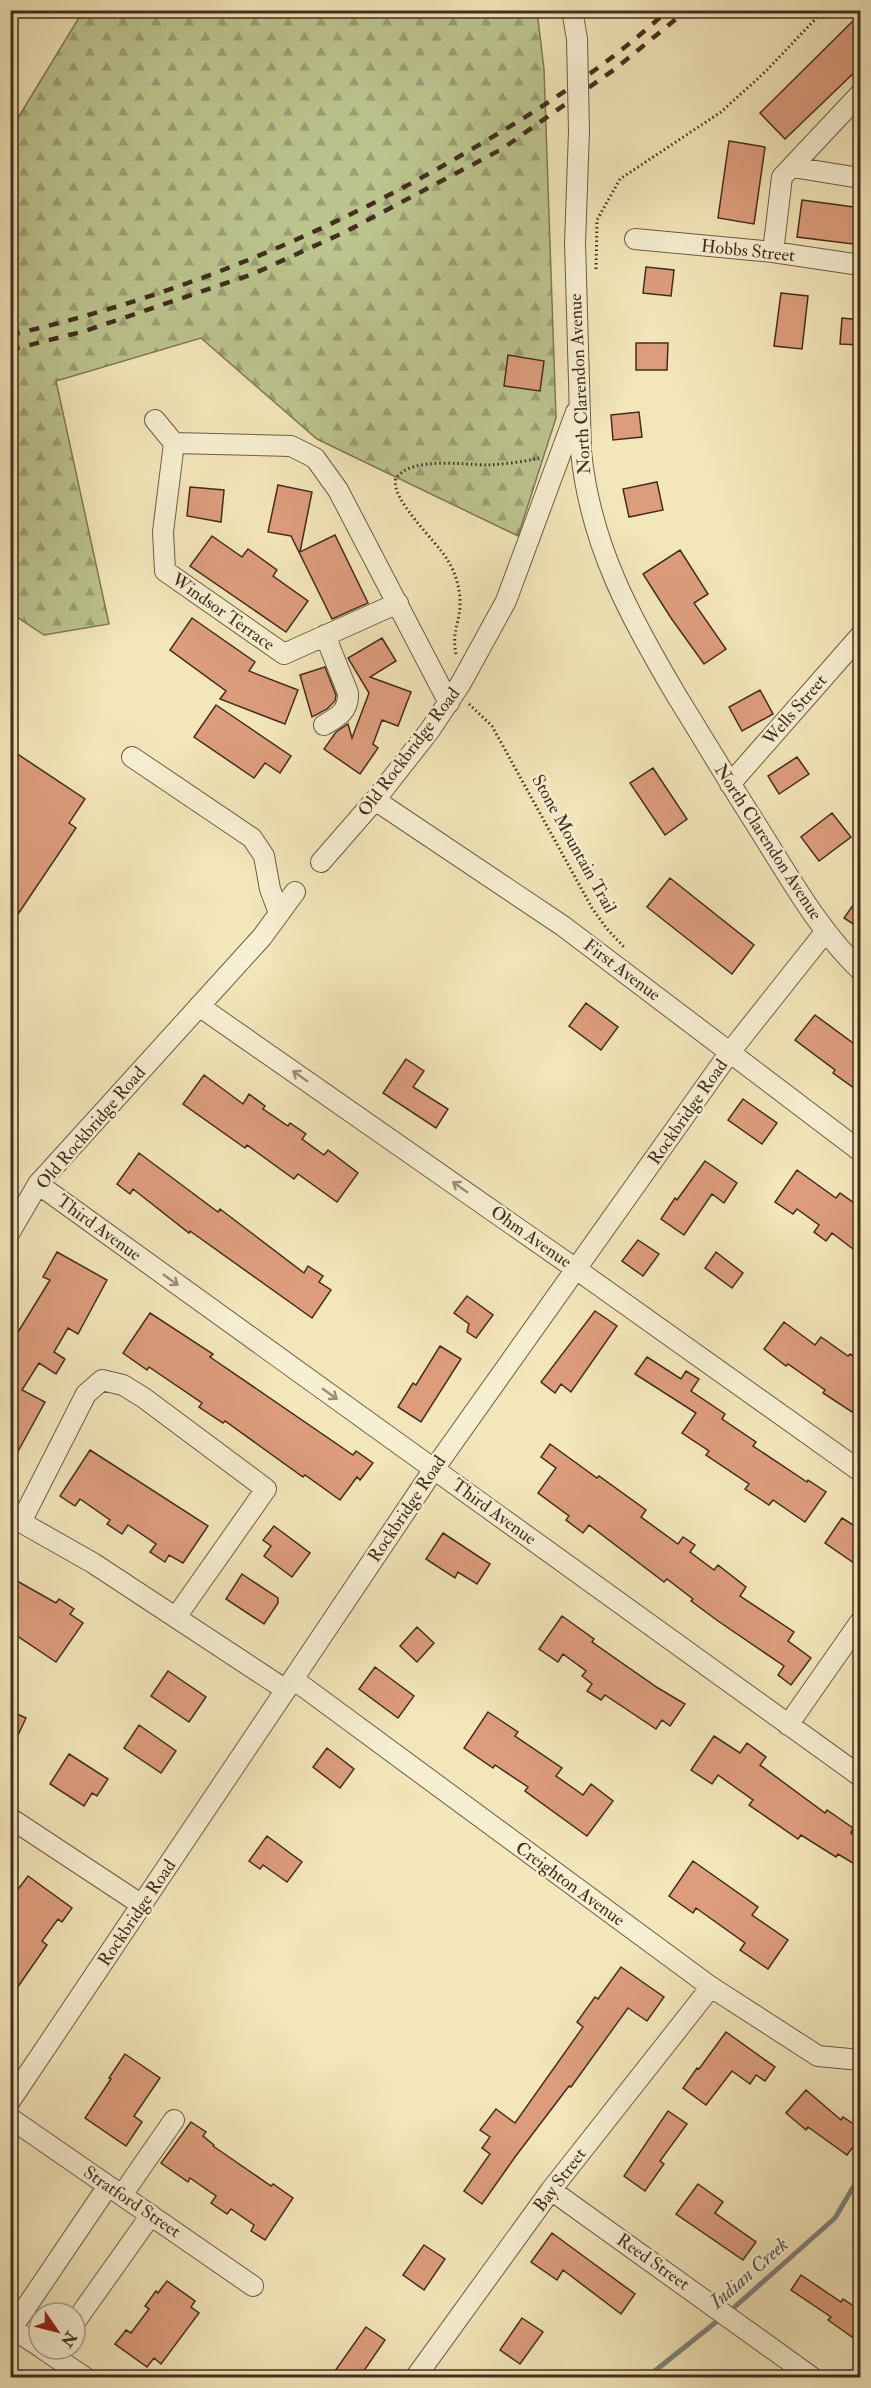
<svg xmlns="http://www.w3.org/2000/svg" width="871" height="2388" font-family="'IM FELL Double Pica',serif">
<style>
.forest{fill:url(#forest-firs);stroke:#807856;stroke-width:1.5}
.lines{fill:none;stroke-linecap:round;stroke-linejoin:round}
.stream{stroke:#7c837d;stroke-width:5}
.building{fill:#dd9d7d;stroke:#442d1e;stroke-width:1.5}
.minor-casing{stroke:#705b45;stroke-width:22}
.path{stroke:#442d1e;stroke-width:3;stroke-dasharray:1.5 3;stroke-linecap:butt}
.minor{stroke:#f7efd2;stroke-width:20}
.rail{stroke:#442d1e;stroke-width:4.5;stroke-dasharray:10 10;stroke-linecap:butt}
.minor-bridge-casing{stroke:#705b45;stroke-width:22;stroke-linecap:butt}
.minor-bridge{stroke:#f7efd2;stroke-width:20}
.oneway{stroke:#9e8e78}
.labels{text-anchor:middle;dominant-baseline:central;stroke-width:5;stroke-linejoin:round;paint-order:stroke}
.street-label{font-size:18px;fill:#442d1e;stroke:#f7efd2}
.water-label{font-size:20px;font-style:italic;fill:#5c5146;stroke:#f7efd2}
</style>
<defs>
<pattern id="forest-firs" width="22" height="20" patternUnits="userSpaceOnUse" patternTransform="scale(1.5)"><rect width="22" height="20" fill="#bcc48f"/><path d="M5 1l3.5 6h-7zM16 11l3.5 6h-7z" fill="#9aa074"/></pattern>
</defs>
<rect width="100%" height="100%" fill="#f3e6ba"/>
<filter id="stains"><feTurbulence type="fractalNoise" baseFrequency=".00333" numOctaves="4"/><feColorMatrix values="0 0 0 0 .2 0 0 0 0 .09 0 0 0 0 .02 0 0 0 .5 -.17"/></filter>
<radialGradient id="worn" r=".72"><stop offset=".6" stop-color="#630" stop-opacity="0"/><stop offset="1" stop-color="#630" stop-opacity=".3"/></radialGradient>
<path class="forest" d="M83 11H537L544 69 556 418 518 536 317 439 201 338 56 381 109 624 44 635 11 613 10 131Z"/>
<g class="lines">
<path class="stream" d="M729 2312 835 2218 858 2179
M646 2378 721 2318"/>
</g>
<path class="building" d="M861 13V66L785 139 760 113Z
M729 141 765 147 754 224 718 218Z
M802 200 861 208V245L797 237Z
M646 267 674 270 671 296 643 293Z
M781 293 808 296 802 349 774 346Z
M842 318 861 320V345L840 344Z
M636 343H668L667 370H636Z
M508 355 544 361 540 391 504 386Z
M639 412 642 437 613 440 611 415Z
M657 482 663 510 629 517 623 489Z
M278 485 312 492 300 552 335 535 368 603 332 619 291 536 268 532Z
M190 487 224 490 221 522 187 516Z
M212 536 242 557 248 549 277 570 273 576 308 601 286 632 190 566Z
M680 550 708 594 694 603 726 649 704 664 671 618 643 574Z
M192 618 255 662 249 671 298 690 285 724 220 699 226 691 170 650Z
M382 638 396 661 370 677 411 692 398 726 382 720 373 744 378 748 360 774 324 749 336 732 348 724 352 738 369 693 348 658Z
M325 667 336 695 335 701 327 709 312 717 300 675Z
M760 690 773 714 742 731 729 707Z
M216 705 291 756 280 773 265 763 254 778 194 737Z
M10 749 85 799 69 823 76 828 10 926Z
M797 757 809 774 779 794 768 776Z
M653 768 687 819 665 835 630 783Z
M832 813 851 837 819 861 801 837Z
M670 878 754 945 732 974 647 907Z
M861 894V929L844 918Z
M586 1003 618 1027 601 1050 569 1026Z
M815 1015 861 1049V1093L833 1073 835 1070 795 1040Z
M406 1059 424 1071 413 1087 448 1109 436 1128 383 1093Z
M204 1075 243 1104 249 1094 265 1106 263 1109 288 1126 290 1123 306 1134 302 1139 324 1155 328 1150 358 1173 337 1202 298 1174 294 1179 247 1145 245 1148 183 1104Z
M743 1099 777 1123 762 1144 728 1120Z
M139 1153 218 1212 220 1209 304 1273 308 1266 323 1276 319 1282 331 1290 312 1318 190 1231 189 1233 133 1189 130 1194 117 1184Z
M705 1161 737 1183 724 1203 712 1194 684 1235 661 1219 675 1198 677 1200Z
M797 1170 836 1198 840 1193 861 1208V1255L832 1233 826 1241 814 1232 819 1225 797 1209 793 1214 775 1202Z
M638 1240 659 1254 643 1276 622 1261Z
M57 1252 107 1280 78 1334 68 1328 54 1352 65 1359 56 1374 39 1363 22 1390 45 1402 10 1466V1345L50 1280 43 1277Z
M716 1252 743 1273 732 1288 705 1268Z
M467 1296 493 1315 476 1338 467 1332 469 1324 454 1313Z
M595 1311 617 1326 571 1392 561 1384 555 1393 541 1382Z
M150 1313 213 1354 210 1357 353 1455 356 1451 373 1463 360 1480 357 1477 340 1500 305 1475 303 1477 225 1421 223 1423 199 1407 202 1403 149 1367 147 1370 123 1353Z
M784 1322 815 1345 821 1337 848 1356 850 1354 861 1361V1399L852 1412 823 1393 825 1390 788 1364 786 1366 764 1349Z
M440 1346 461 1359 421 1422 398 1407 413 1383 416 1385Z
M647 1357 681 1379 686 1371 699 1379 691 1391 725 1414 722 1419 756 1442 753 1446 807 1482 808 1480 826 1492 805 1522 773 1500 769 1505 745 1489 749 1484 706 1455 709 1451 682 1433 696 1413 635 1374Z
M550 1444 597 1478 599 1476 646 1510 641 1517 678 1544 683 1537 695 1545 690 1552 714 1570 718 1565 746 1587 740 1596 794 1632 788 1641 811 1658 791 1685 778 1675 784 1666 718 1621 691 1601 693 1599 667 1579 664 1582 589 1525 583 1533 566 1520 569 1516 538 1493 556 1468 541 1457Z
M90 1450 208 1526 183 1563 169 1555 165 1562 150 1552 156 1544 128 1525 122 1534 107 1524 110 1520 80 1499 75 1506 60 1496Z
M842 1518 861 1530V1554L854 1563 825 1543Z
M274 1526 310 1553 292 1577 264 1556 271 1546 263 1540Z
M443 1533 490 1564 477 1584 458 1572 455 1578 426 1559Z
M242 1574 278 1598V1603L264 1624 226 1599Z
M10 1577 56 1603 59 1599 74 1609 70 1614 83 1623 56 1662 10 1631Z
M562 1616 594 1639 592 1642 658 1688 685 1704 670 1726 662 1720 656 1729 605 1695 601 1700 587 1691 592 1684 582 1676 586 1671 563 1654 558 1662 539 1649Z
M417 1627 434 1643 417 1662 400 1646Z
M375 1667 414 1696 398 1718 359 1689Z
M168 1671 206 1697 189 1722 151 1696Z
M10 1711 26 1718 10 1752Z
M488 1712 518 1732 515 1736 562 1768 556 1776 583 1795 591 1784 613 1801 587 1836 525 1791 528 1787 495 1765 493 1768 464 1748Z
M139 1725 176 1751 161 1773 124 1748Z
M714 1736 740 1753 747 1743 766 1757 760 1765 825 1813 827 1810 853 1828 851 1833 861 1841V1868L838 1854 836 1857 801 1835 798 1839 749 1805 753 1800 718 1775 712 1784 691 1770Z
M327 1748 354 1769 340 1788 313 1767Z
M69 1754 108 1779 97 1796 92 1793 84 1806 50 1784Z
M267 1836 302 1862 287 1882 263 1865 260 1869 249 1861Z
M693 1861 758 1907 752 1915 788 1940 768 1969 740 1950 745 1943 696 1908 693 1913 669 1896Z
M28 1876 72 1908 62 1922 58 1919 42 1941 47 1945 10 1998V1900Z
M621 1967 664 1997 647 2021 628 2008 571 2087 569 2086 515 2157 482 2204 464 2191 490 2154 482 2148 490 2137 480 2130 496 2109 515 2123 583 2027 577 2022 595 1997 598 1999Z
M726 2032 775 2067 765 2081 756 2075 750 2084 732 2071 706 2105 683 2088 697 2068 699 2069Z
M125 2054 160 2078 134 2116 142 2122 126 2146 85 2118 111 2079 109 2078Z
M806 2090 841 2120 843 2117 861 2129V2136L847 2155 808 2127 806 2130 786 2113Z
M668 2111 687 2124 660 2161 664 2164 645 2191 624 2176Z
M191 2122 206 2132 203 2136 214 2145 213 2146 271 2186 273 2184 293 2198 265 2240 251 2231 254 2225 231 2209 227 2214 211 2203 216 2196 190 2178 188 2182 161 2163Z
M698 2184 723 2202 715 2213 756 2242 743 2260 676 2214Z
M552 2233 635 2294 621 2314 563 2270 557 2280 531 2262Z
M424 2245 445 2259 424 2290 403 2275Z
M801 2275 841 2302 843 2299 861 2311V2324L852 2337 828 2320 831 2317 791 2290Z
M167 2281 195 2301 191 2307 199 2313 161 2364 154 2358 147 2367 115 2344 126 2330 131 2333 149 2309 145 2306 156 2291 158 2293Z
M522 2318 543 2332 520 2364 500 2350Z
M366 2327 385 2340 359 2378H330Z"/>
<g class="lines">
<defs>
<path id="minor" d="M572 10 577 39
M579 131 575 243 581 451C590 545 631 619 678 698 703 738 727 779 752 818 786 871 815 926 860 970
M792 167 860 178
M635 239 773 252 860 265
M773 252 782 177 860 94
M155 420 174 443 291 446 315 458 338 490 449 703
M174 443 163 532 165 571 284 654 398 603
M324 725C338 717 349 711 348 693L325 635
M132 757 252 838 264 856 270 889 279 913
M730 784 860 636
M375 800 563 926 860 1151
M321 862 375 800 430 730 461 683 506 601 576 412
M199 1006 576 1269 860 1471
M38 1184 860 1776
M10 1232 38 1184 262 937 295 892
M10 1516 93 1563 286 1690
M21 1522 86 1394 102 1380 123 1385 144 1398 266 1489 176 1617
M293 1679 711 1987 818 2056 860 2060
M788 1725 860 1622
M10 1818 142 1905
M10 2101 434 1469 730 1052 826 931
M10 2118 253 2286
M551 2190 813 2378
M122 2195 174 2120
M75 2322 151 2215
M10 2327 39 2346
M12 2328 108 2186
M43 2349 86 2378
M415 2378 551 2190 711 1987"/>
</defs>
<use href="#minor" class="minor-casing"/>
<path class="path" d="M596 269 597 220 620 179 721 112 765 72 824 10
M456 654C452 634 458 626 460 608 461 591 456 573 447 559 436 541 389 498 396 478 413 456 463 465 488 465 504 464 523 462 539 458
M469 704 492 726 592 908 607 929 624 947"/>
<use href="#minor" class="minor"/>
<path class="rail" d="M10 335C173 298 328 234 472 149 541 109 609 65 668 10
M10 350 85 331 253 274 345 232 502 149 615 69 687 10"/>
<defs>
<path id="minor-bridge" d="M577 39 579 131"/>
</defs>
<use href="#minor-bridge" class="minor-bridge-casing"/>
<use href="#minor-bridge" class="minor-bridge"/>
</g>
<defs><path id="oneway-shaft" d="M-6 0H5M1.5-3L5.5 0L1.5 3" fill="none" stroke-width="1.6" stroke-linecap="round" stroke-linejoin="round" transform="scale(1.5)"/></defs>
<g class="oneway">
<use href="#oneway-shaft" transform="translate(300 1076) rotate(-145)"/>
<use href="#oneway-shaft" transform="translate(460 1187) rotate(-145)"/>
<use href="#oneway-shaft" transform="translate(171 1280) rotate(36)"/>
<use href="#oneway-shaft" transform="translate(330 1394) rotate(36)"/>
</g>
<g class="labels">
<g class="street-label">
<text transform="translate(748 251) rotate(6)">Hobbs Street</text>
<text transform="translate(580 384) rotate(-93)">North Clarendon Avenue</text>
<text transform="translate(223 612) rotate(35)">Windsor Terrace</text>
<text transform="translate(795 710) rotate(-49)">Wells Street</text>
<text transform="translate(409 752) rotate(-53)">Old Rockbridge Road</text>
<text transform="translate(768 842) rotate(57)">North Clarendon Avenue</text>
<text transform="translate(574 844) rotate(61)">Stone Mountain Trail</text>
<text transform="translate(622 970) rotate(37)">First Avenue</text>
<text transform="translate(688 1112) rotate(-55)">Rockbridge Road</text>
<text transform="translate(91 1128) rotate(-49)">Old Rockbridge Road</text>
<text transform="translate(99 1228) rotate(36)">Third Avenue</text>
<text transform="translate(531 1237) rotate(35)">Ohm Avenue</text>
<text transform="translate(407 1509) rotate(-56)">Rockbridge Road</text>
<text transform="translate(494 1512) rotate(36)">Third Avenue</text>
<text transform="translate(570 1884) rotate(36)">Creighton Avenue</text>
<text transform="translate(137 1913) rotate(-56)">Rockbridge Road</text>
<text transform="translate(560 2180) rotate(-53)">Bay Street</text>
<text transform="translate(132 2202) rotate(34)">Stratford Street</text>
<text transform="translate(653 2262) rotate(35)">Reed Street</text>
</g>
<g class="water-label">
<text transform="translate(749 2273) rotate(-41)">Indian Creek</text>
</g>
</g>
<rect width="871" height="2388" fill="none" stroke="#f3e6ba" stroke-width="36"/>
<rect x="12" y="12" width="847" height="2364" fill="none" stroke="#442d1e" stroke-width="3"/>
<rect x="18" y="18" width="835" height="2352" fill="none" stroke="#442d1e" stroke-width="1.5"/>
<g transform="translate(57 2331) rotate(125)"><circle r="28" fill="#f7efd2" stroke="#afa18a" stroke-width="1.5"/>
<path d="M0-4.5L10 22L0 15L-10 22Z" fill="#8f2418"/>
<text y="-9" font-size="16" font-weight="bold" text-anchor="middle" fill="#442d1e">N</text>
</g>
<rect width="100%" height="100%" filter="url(#stains)"/>
<rect width="100%" height="100%" fill="url(#worn)"/>
</svg>
